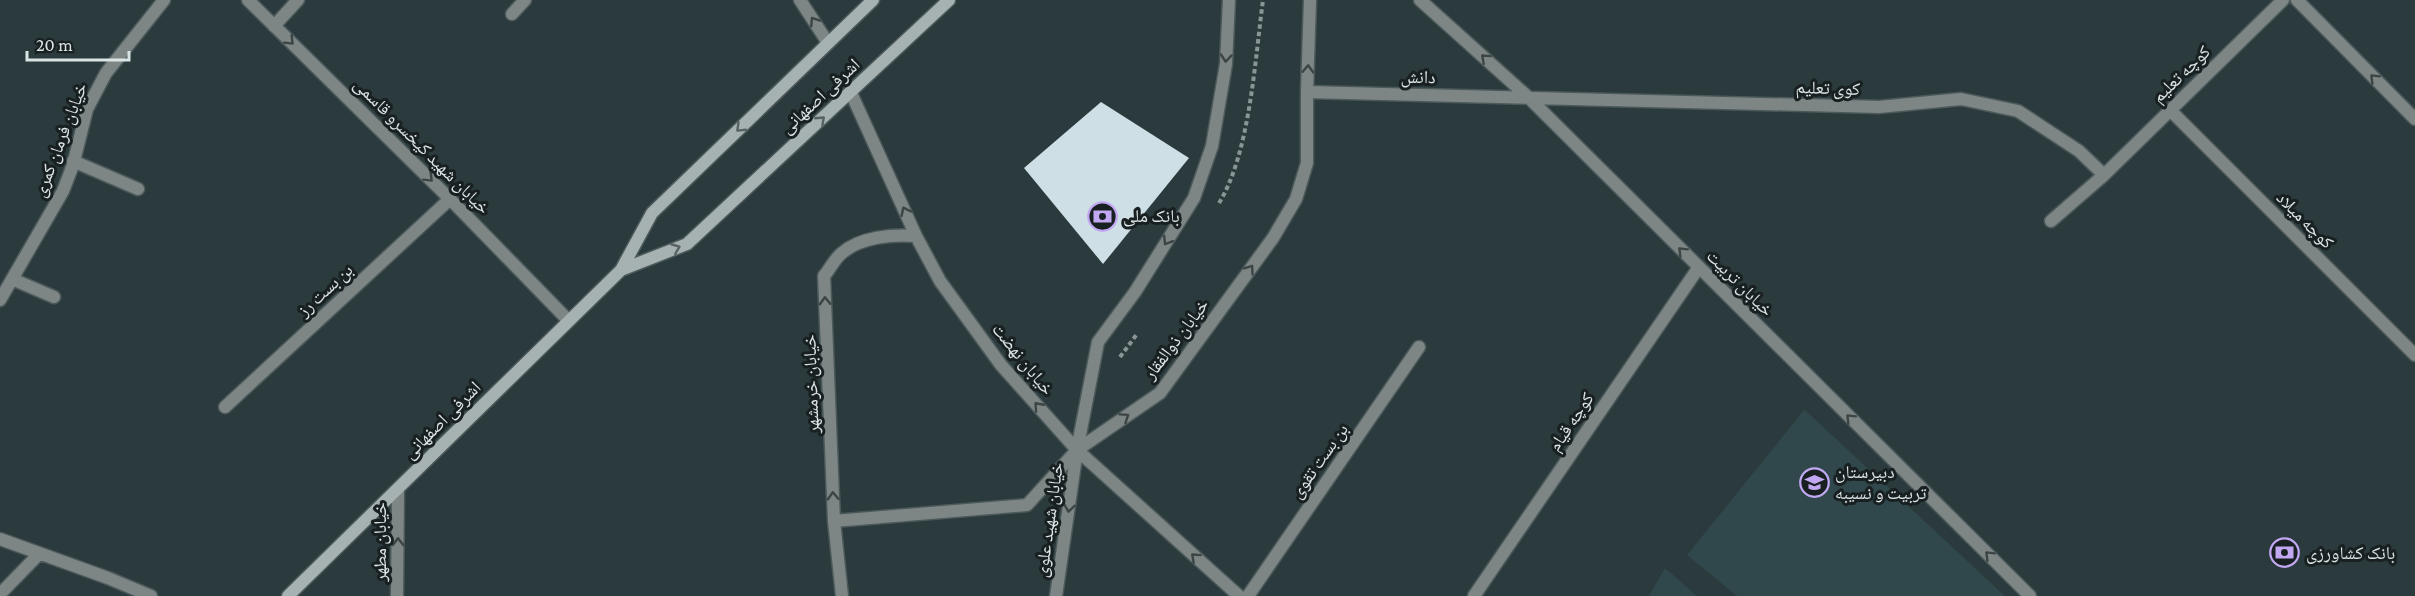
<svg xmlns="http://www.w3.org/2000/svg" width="2415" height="596" font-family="'Crimson Pro','Noto Naskh Arabic',serif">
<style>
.built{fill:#30484b}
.building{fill:#cfdfe6}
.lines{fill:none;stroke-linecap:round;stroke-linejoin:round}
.minor-casing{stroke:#4b595b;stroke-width:15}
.tertiary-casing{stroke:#4b595b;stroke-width:15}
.secondary-casing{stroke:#4b595b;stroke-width:15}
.path{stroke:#8a9597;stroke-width:4;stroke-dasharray:4.5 3;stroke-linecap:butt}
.minor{stroke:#7e8685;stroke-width:12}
.tertiary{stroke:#7e8685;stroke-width:12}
.secondary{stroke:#a6b2b1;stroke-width:12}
.oneway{stroke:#3c4444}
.oneway2{stroke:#586262}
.labels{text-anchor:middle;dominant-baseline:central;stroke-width:6;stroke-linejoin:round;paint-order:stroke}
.street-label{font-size:18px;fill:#dce5e6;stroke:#192021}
.poi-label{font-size:18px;fill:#dce5e6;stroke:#192021;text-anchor:start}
</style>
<rect width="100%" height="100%" fill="#2b3a3c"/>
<path class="built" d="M1804 410H1805L2005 596H1737L1687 555Z
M1665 568 1697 596H1649Z"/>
<path class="building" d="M1101 102 1189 158 1103 264 1024 168Z"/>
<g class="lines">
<defs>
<path id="minor" d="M248 0 450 199 568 320
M1420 0 1528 97 2030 596
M2297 0 2415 119
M512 14 525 0
M274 26 298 0
M1307 92 1879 107 1961 99 2018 111 2079 151 2104 175
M851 93 916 236 940 281 1001 365 1077 450 1239 596
M2170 110 2415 355
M73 161 138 189
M2051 221 2104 175 2283 0
M12 279 54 297
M0 300 63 191 73 165 87 109 106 73 164 0
M225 407 450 199
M834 521 1027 505 1077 450 1160 393 1273 238 1296 199 1307 163V92L1310 0
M0 539 108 578 151 596
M0 594 39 554
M397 596 398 489
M842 596 834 521 824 276C830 269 835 258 842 253 860 237 893 234 916 236
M1056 596 1077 450 1098 342 1135 292 1194 198 1212 146 1226 64 1229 0
M1248 596 1419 347
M1474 596 1699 267"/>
<path id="tertiary" d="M800 0 828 43"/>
<path id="secondary" d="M621 270 687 244 949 0
M288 596 621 270 652 213 873 0"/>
</defs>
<use href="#minor" class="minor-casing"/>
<use href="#tertiary" class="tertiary-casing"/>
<use href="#secondary" class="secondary-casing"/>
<path class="path" d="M1219 203C1250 153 1255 59 1263 0
M1120 357 1137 334"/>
<use href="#minor" class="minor"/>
<use href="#tertiary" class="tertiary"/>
<use href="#secondary" class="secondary"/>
</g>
<defs><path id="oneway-chevron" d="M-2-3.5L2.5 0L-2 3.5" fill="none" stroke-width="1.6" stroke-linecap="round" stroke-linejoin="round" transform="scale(1.5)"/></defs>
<g class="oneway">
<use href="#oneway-chevron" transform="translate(814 21) rotate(-123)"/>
<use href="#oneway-chevron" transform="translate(290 41) rotate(45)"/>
<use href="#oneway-chevron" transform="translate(1226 58) rotate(95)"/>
<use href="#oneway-chevron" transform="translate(1485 58) rotate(-138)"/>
<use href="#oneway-chevron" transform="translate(1308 69) rotate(-88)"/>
<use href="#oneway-chevron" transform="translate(2374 78) rotate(-135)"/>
<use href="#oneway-chevron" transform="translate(429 178) rotate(45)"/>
<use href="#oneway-chevron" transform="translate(905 211) rotate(-115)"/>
<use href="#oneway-chevron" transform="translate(1167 241) rotate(122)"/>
<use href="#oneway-chevron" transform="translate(1682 251) rotate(-135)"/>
<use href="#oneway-chevron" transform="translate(1250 269) rotate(-54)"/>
<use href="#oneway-chevron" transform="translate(825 301) rotate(-92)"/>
<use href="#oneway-chevron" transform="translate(1038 406) rotate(-132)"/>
<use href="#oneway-chevron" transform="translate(1125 417) rotate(-34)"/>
<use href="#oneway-chevron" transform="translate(1850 418) rotate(-135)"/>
<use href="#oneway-chevron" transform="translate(833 496) rotate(-92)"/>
<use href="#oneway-chevron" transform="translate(1069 508) rotate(98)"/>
<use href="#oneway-chevron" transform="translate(398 542) rotate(-90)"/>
<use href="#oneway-chevron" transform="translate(1989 555) rotate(-135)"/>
<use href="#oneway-chevron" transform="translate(1195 557) rotate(-138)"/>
</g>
<g class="oneway2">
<use href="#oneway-chevron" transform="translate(821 120) rotate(-43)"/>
<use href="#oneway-chevron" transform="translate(740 128) rotate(136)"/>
<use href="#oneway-chevron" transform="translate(676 248) rotate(-22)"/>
</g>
<defs>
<symbol id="bank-ring" viewBox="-11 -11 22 22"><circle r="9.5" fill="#192021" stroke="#c2a8f2" stroke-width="1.5"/><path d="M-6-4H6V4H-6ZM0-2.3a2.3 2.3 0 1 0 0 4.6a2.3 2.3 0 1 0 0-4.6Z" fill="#c2a8f2"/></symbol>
<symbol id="school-ring" viewBox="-11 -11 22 22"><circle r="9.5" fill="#192021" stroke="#c2a8f2" stroke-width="1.5"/><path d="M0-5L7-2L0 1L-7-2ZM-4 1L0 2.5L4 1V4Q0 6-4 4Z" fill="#c2a8f2"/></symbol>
</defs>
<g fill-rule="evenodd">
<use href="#bank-ring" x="1086" y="200" width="33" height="33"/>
<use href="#school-ring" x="1798" y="466" width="33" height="33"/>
<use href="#bank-ring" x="2268" y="536" width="33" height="33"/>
</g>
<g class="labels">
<g class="street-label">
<text transform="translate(2181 74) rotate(-44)">کوچه تعلیم</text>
<text transform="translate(1418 77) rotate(1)">دانش</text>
<text transform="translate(1828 88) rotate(2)">کوی تعلیم</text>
<text transform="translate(820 96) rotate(-43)">اشرفی اصفهانی</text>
<text transform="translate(60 140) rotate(-69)">خیابان فرمان کمری</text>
<text transform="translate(422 146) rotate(45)">خیابان شهید کیخسرو قاسمی</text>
<text transform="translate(2305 220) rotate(45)">کوچه میلاد</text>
<text transform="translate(1740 283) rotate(45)">خیابان تربیت</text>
<text transform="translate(325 290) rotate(-43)">بن بست رز</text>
<text transform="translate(1176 339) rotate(-53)">خیابان ذوالفقار</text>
<text transform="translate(1023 359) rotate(51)">خیابان نهضت</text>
<text transform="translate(811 384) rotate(-92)">خیابان خرمشهر</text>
<text transform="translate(442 420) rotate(-45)">اشرفی اصفهانی</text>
<text transform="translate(1571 422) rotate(-56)">کوچه قیام</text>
<text transform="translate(1319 461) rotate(-55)">بن بست تقوی</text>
<text transform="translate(1049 520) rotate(-82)">خیابان شهید علوی</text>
<text transform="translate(380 542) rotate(-90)">خیابان مطهر</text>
</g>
<g class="poi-label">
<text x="1123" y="216">بانک ملی</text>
<text x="1835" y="472">دبیرستان<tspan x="1835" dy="21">تربیت و نسیبه</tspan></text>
<text x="2306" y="553">بانک کشاورزی</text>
</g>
</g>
<path d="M27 51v9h102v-9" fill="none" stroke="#dce5e6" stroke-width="3"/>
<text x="36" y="51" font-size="18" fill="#dce5e6" stroke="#192021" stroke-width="4.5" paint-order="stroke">20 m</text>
</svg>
